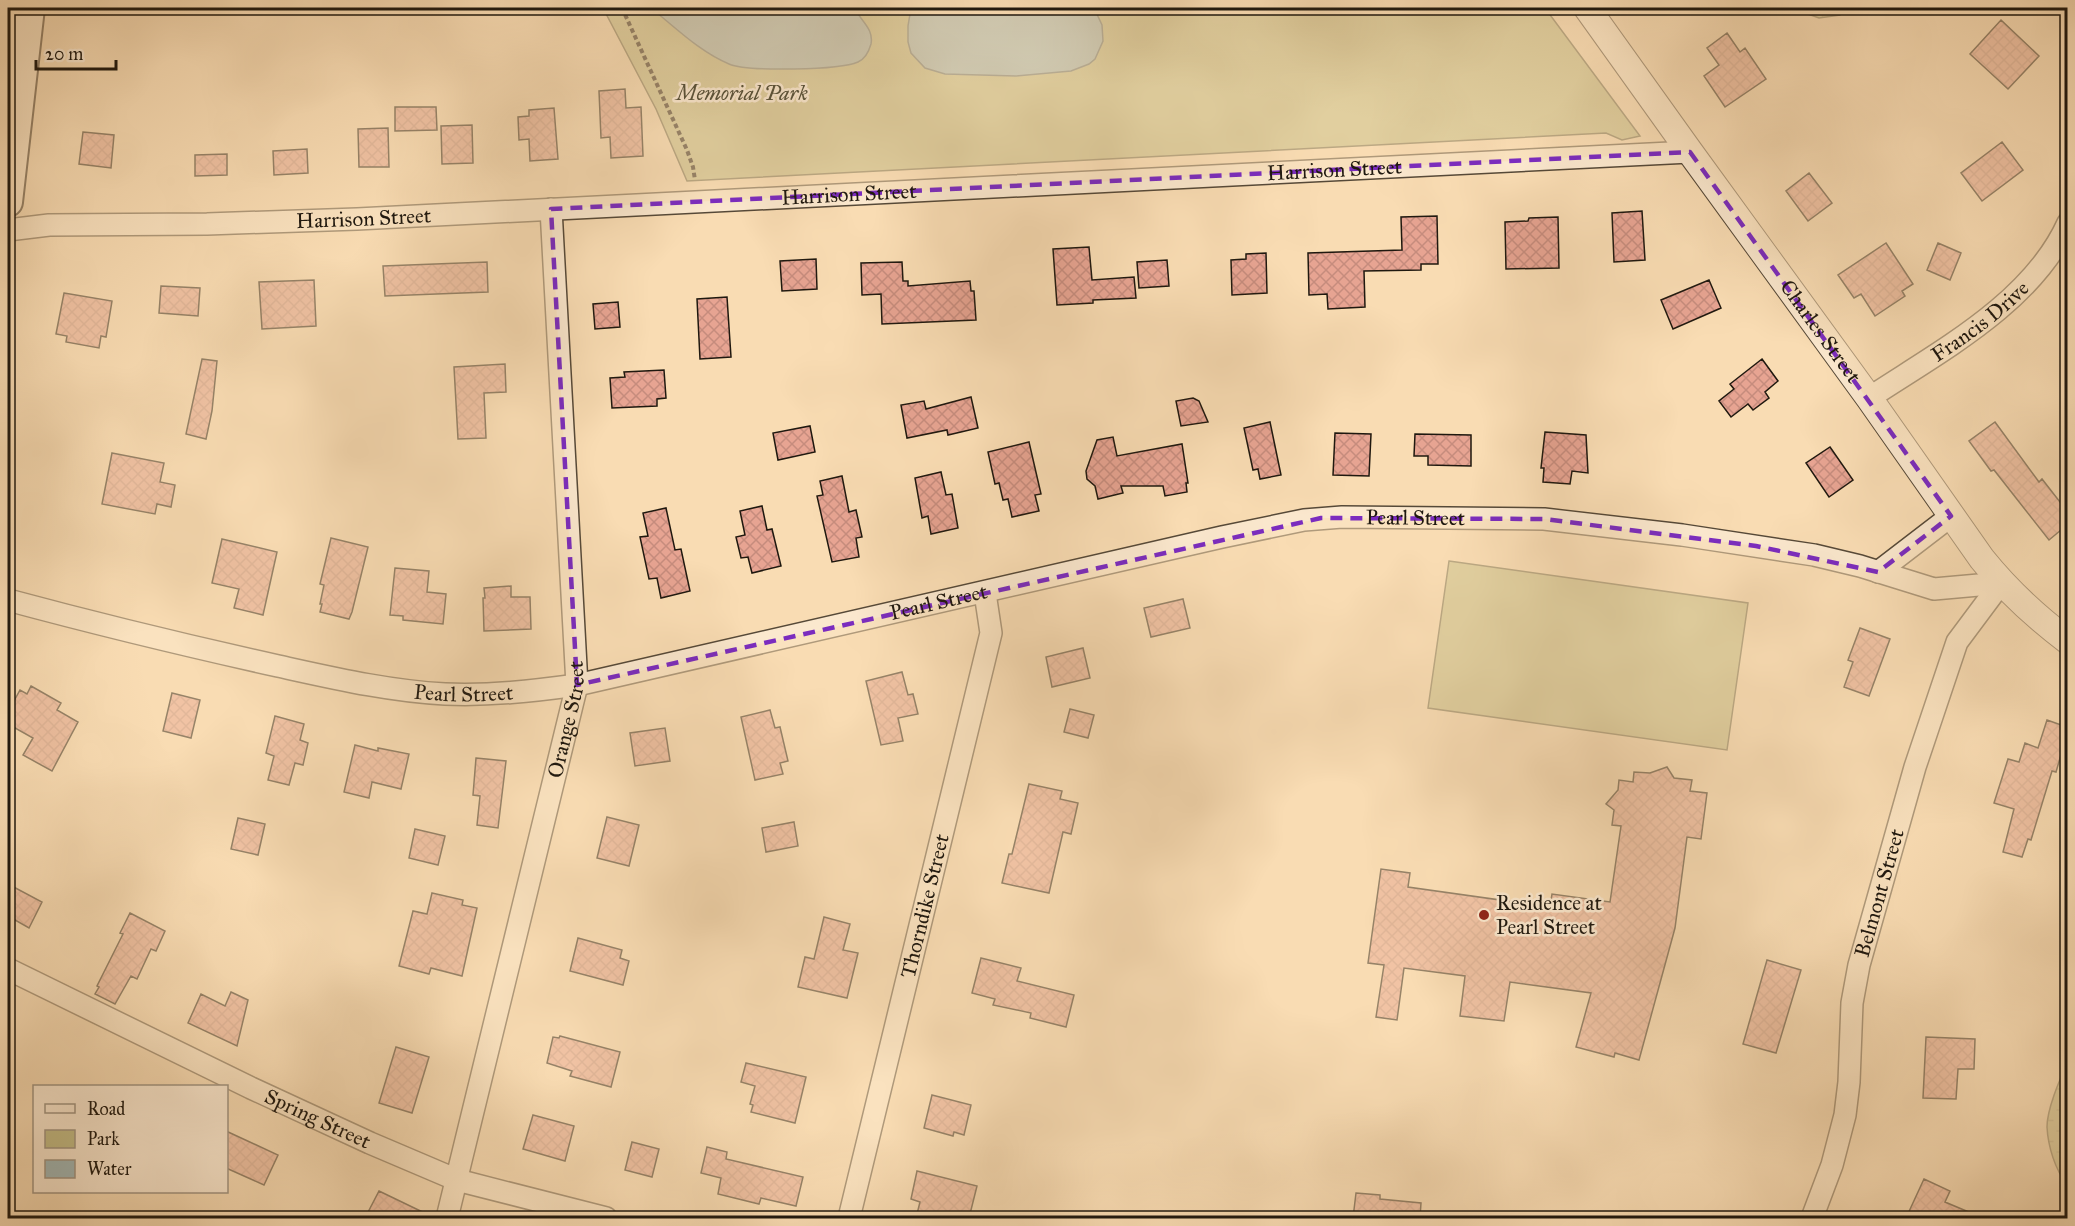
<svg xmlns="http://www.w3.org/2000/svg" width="2075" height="1226" font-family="'IM FELL Great Primer',serif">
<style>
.wetland{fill:url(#wetland-marsh);stroke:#726b4c;stroke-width:1.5}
.park{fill:#c4be88;stroke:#726b4c;stroke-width:1.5}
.water{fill:#a3b9b7;stroke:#6e7974;stroke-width:1.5}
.building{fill:url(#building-cross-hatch);stroke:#1f180f;stroke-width:1.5}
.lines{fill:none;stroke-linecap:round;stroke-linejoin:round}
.minor-casing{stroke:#564938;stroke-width:24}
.tertiary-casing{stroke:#564938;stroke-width:28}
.secondary-casing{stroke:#1f180f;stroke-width:32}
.path{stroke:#1f180f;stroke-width:4;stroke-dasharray:4.5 3;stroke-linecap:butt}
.minor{stroke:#fbe8ce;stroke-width:21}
.tertiary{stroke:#fbe8ce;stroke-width:26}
.secondary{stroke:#fbe8ce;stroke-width:28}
.marked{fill:none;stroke:#7b2cbf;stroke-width:4.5;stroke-dasharray:12 8;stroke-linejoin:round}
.poi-dot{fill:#8f2418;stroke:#fbe8ce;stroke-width:2}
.labels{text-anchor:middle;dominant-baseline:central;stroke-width:5;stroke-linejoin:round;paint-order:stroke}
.park-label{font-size:21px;font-style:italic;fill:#595239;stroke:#fbe8ce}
.street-label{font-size:21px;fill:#1f180f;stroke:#fbe8ce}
.poi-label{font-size:21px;fill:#1f180f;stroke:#fbe8ce;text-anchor:start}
</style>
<defs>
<pattern id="wetland-marsh" width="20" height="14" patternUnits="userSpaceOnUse" patternTransform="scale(1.5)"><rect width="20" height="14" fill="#c4be88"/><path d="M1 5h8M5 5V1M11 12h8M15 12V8" fill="none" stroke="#a8a374"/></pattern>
<pattern id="building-cross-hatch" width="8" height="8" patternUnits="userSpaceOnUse" patternTransform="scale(1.5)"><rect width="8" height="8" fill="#e7a492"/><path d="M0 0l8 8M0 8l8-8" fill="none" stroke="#c68c7d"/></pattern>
</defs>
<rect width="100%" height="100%" fill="#f9dcb3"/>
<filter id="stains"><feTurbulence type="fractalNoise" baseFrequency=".00333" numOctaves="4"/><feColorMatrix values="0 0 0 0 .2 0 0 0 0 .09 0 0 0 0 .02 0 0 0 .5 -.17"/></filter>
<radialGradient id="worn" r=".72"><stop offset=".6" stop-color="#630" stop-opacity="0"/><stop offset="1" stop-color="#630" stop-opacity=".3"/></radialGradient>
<path class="wetland" d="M1791 8H1844L1840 15 1819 18Z
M2067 1065V1184C2055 1170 2048 1146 2047 1127 2047 1110 2059 1080 2067 1065Z"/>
<path class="park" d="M603 8H1545L1640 136 1622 140 1606 133 687 181 656 109Z
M1449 561 1748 603 1727 750 1428 708Z"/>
<path class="water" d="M651 8H855C860 21 874 28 871 44 869 51 865 59 858 62 840 70 747 72 729 64 700 52 676 28 651 8Z
M911 8H1094L1102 25 1103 41 1095 59 1089 64 1071 71 1016 76 945 74 925 68 911 53 908 42V26Z"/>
<path class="building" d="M2001 20 2039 56 2008 89 1970 54Z
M1727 33 1740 52 1745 48 1766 79 1725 107 1704 76 1719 65 1707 48Z
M625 89 626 108 641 107 643 156 611 158 610 137 601 138 599 91Z
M395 107H436L437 130 395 131Z
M554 108 558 159 530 161 529 139 519 140 518 117 529 116V110Z
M472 125 473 163 442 164 441 126Z
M388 128 389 167H359L358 129Z
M83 132 114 135 111 168 79 164Z
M2002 142 2023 170 1982 201 1961 173Z
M307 149 308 173 274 175 273 151Z
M227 154V175L195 176V155Z
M1809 173 1832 203 1808 221 1786 191Z
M1642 211 1645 260 1614 262 1612 213Z
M1437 216 1438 264H1421V270L1364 271 1365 307 1328 309 1327 294 1309 295 1308 253 1402 250 1401 217Z
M1558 217 1559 268 1506 269 1505 222 1528 221 1529 218Z
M1886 243 1913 284 1902 291 1905 296 1875 316 1861 294 1854 298 1838 275Z
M1938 243 1961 253 1950 280 1927 270Z
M1089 247 1092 280 1134 277 1136 298 1093 300V303L1057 305 1053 249Z
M1266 253 1267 293 1232 295 1231 260 1246 259V254Z
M816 259 817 289 782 291 780 261Z
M1167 260 1169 286 1139 288 1137 262Z
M487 262 488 292 385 296 383 266Z
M902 262 903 281H908V286L970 281 971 291H974L976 320 882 324 881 294 862 295 861 263Z
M314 280 316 326 262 329 259 282Z
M1709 280 1721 308 1673 329 1661 300Z
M161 286 200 288 198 316 159 313Z
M64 293 112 301 106 337 101 336 99 348 66 342 67 336 56 334Z
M727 297 731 357 700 359 697 299Z
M618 302 620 327 595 329 593 304Z
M202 359 217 361 212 411 206 439 186 434Z
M1762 359 1778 381 1765 392 1769 398 1753 410 1748 404 1731 417 1719 401 1734 389 1730 384Z
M505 364 506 392 484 393 486 438 458 439 454 367Z
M664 370 666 398 657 399V406L612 408 610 378 625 377 624 372Z
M971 397 978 428 948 435 947 430 907 438 901 405 924 401 926 409Z
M1193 398 1199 401 1208 422 1181 426 1176 401Z
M1270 422 1281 475 1260 479 1258 469 1253 470 1244 428Z
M1995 422 2039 482 2042 479 2067 511V525L2049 540 1994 470 1991 471 1969 441Z
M810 426 815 452 778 460 773 433Z
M1545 432 1586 435 1588 473 1572 471 1570 484 1543 482 1544 468H1541Z
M1335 433 1371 434 1369 476 1333 475Z
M1415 434 1471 435V466L1428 465V456H1414Z
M1113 437 1117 456 1182 444 1188 483H1186L1187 492 1165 496 1163 486H1121L1123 493 1098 499 1095 486 1087 479 1086 471 1097 440Z
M1029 442 1041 494 1035 495 1039 511 1012 517 1008 499 1003 500 999 483 995 484 988 452Z
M1830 447 1853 480 1829 497 1806 463Z
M112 453 164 463 160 482 175 485 171 507 157 504 155 514 102 504Z
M941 472 946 495 952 494 958 528 931 534 928 516 922 518 915 478Z
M842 476 849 512 856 510 862 537 856 538 859 557 832 562 817 496 823 495 820 481Z
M762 506 767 530 772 529 781 566 752 573 748 557 741 558 736 537 745 535 740 511Z
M666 508 675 550 681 549 690 591 661 598 657 578 649 579 640 537 648 536 643 513Z
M331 538 368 547 352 612 349 619 320 612 322 604H320L324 585 320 584Z
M222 539 277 552 263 615 234 608 239 589 212 583Z
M395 568 429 571 427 592 446 594 443 624 403 620V616L390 615Z
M511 586V597H530L531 629 484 631 483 598H485L484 588Z
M1183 599 1190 628 1151 637 1144 608Z
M1860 628 1890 639 1869 696 1844 687 1853 662 1848 660Z
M1083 648 1090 678 1052 687 1046 657Z
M902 672 908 695 913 694 918 714 898 718 903 741 881 745 866 681Z
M31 686 61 703 57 710 78 722 52 771 23 755 33 738 8 724V712L20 690 27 694Z
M172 693 200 700 191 738 163 731Z
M1070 709 1094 715 1088 738 1064 732Z
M770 710 775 728 780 727 788 761 780 763 783 774 755 780 741 717Z
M275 716 304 724 300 740 308 743 303 765 295 763 289 785 268 780 274 756 266 753Z
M2047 720 2067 727V734L2056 772 2052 771 2031 840 2028 839 2022 857 2003 852 2014 809 1994 803 2008 759 2019 762 2025 743 2038 748Z
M665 728 670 761 635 766 630 733Z
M355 745 378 751V748L409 754 401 789 372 782 369 798 344 792Z
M476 758 506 761 498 828 477 825 480 796 473 795Z
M1667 767 1674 778 1692 780 1690 791 1707 793 1701 839 1687 837 1675 928 1639 1060 1615 1053 1614 1057 1576 1047 1591 993 1510 982 1504 1021 1460 1016 1465 976 1404 968 1397 1020 1376 1017 1384 965 1368 963 1381 869 1410 873 1408 887 1550 907 1552 894 1610 902 1621 826 1612 825 1614 810 1606 804 1618 790 1619 780 1633 782 1634 772 1650 773Z
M1029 784 1062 791 1060 799 1078 803 1071 834 1063 832 1049 893 1002 883 1009 854H1012Z
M607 817 639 825 629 866 597 858Z
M238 818 265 824 258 855 231 849Z
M794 822 798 846 766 852 762 828Z
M415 829 445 836 438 865 409 858Z
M8 884 42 902 29 928 8 916Z
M432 893 463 900 462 905 477 908 462 976 431 968 429 974 399 966 413 911 427 914Z
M130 913 165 931 156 951 151 949 137 979 131 976 115 1004 95 994 99 987 97 986 123 934 120 933Z
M824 917 850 924 843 950 858 953 847 998 798 987 805 957 814 959Z
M578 938 622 950 620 958 629 961 623 985 570 971Z
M981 958 1021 968 1017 981 1074 995 1066 1027 1030 1018 1031 1013 993 1005 995 999 972 993Z
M1767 960 1801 970 1776 1053 1743 1044Z
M231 992 248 1000 237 1046 188 1023 201 994 225 1006Z
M560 1036 620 1052 611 1087 570 1076 572 1071 547 1063 553 1037 559 1038Z
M1926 1037 1975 1039 1974 1069H1958L1956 1099 1923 1098Z
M396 1047 429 1057 412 1113 379 1103Z
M746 1063 806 1077 795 1123 751 1112 753 1105 750 1104 755 1086 741 1082Z
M932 1095 971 1105 964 1135 954 1132 953 1136 924 1128Z
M533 1115 574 1126 565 1161 523 1149Z
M226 1131 278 1155 264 1185 226 1168Z
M632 1142 659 1149 652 1177 625 1170Z
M707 1147 727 1152 726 1159 803 1177 796 1206 761 1198 759 1204 718 1194 721 1178 701 1173Z
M917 1171 977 1186 969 1218H916L920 1202 911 1199Z
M1924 1179 1950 1191 1945 1202 1983 1218H1906Z
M379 1191 435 1218H365Z
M1356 1193 1380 1195V1199L1421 1203 1420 1218H1353Z"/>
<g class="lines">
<defs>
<g id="minor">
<path id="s1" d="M8 230 49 225 207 224 357 219 1690 152"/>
<path id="s2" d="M1869 398C1940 351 2032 303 2068 223"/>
<path d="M1878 572 1951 516"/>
<path id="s3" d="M8 600C97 624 188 646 278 666 333 678 388 691 445 694 489 696 533 691 577 685L1222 537 1304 520 1342 517 1544 519 1682 535 1814 555 1860 566 1934 589 2001 583"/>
<path id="s4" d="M8 969 251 1088 370 1143 457 1180 606 1218"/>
<path id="s5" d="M447 1218 577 685 551 209"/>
<path id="s6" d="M849 1218 991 633 985 593"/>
<path id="s7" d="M1812 1218 1832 1165 1845 1115 1849 1082 1852 1003 1859 965 1915 767 1957 642 2001 583"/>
</g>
<g id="tertiary">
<path id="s8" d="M1587 8 1690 152 1869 398 1982 559C2007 590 2036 617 2068 641"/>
</g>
<path id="secondary" d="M8 202 30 8"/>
</defs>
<use href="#minor" class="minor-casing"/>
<use href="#tertiary" class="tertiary-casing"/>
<use href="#secondary" class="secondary-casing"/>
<path class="path" d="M622 8 687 150 693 167 695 180"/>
<use href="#minor" class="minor"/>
<use href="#tertiary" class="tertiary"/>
<use href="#secondary" class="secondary"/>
</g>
<path d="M0 0H2075V1226H0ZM1690 152 1951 516 1878 572 1756 546 1544 519 1321 518 577 685 551 209Z" fill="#f9dcb3" fill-opacity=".55" fill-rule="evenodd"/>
<path class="marked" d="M1690 152 1951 516 1878 572 1756 546 1544 519 1321 518 577 685 551 209Z"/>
<circle class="poi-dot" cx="1484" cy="915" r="6"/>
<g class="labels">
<g class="park-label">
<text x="742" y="93">Memorial Park</text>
</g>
<g class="street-label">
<text stroke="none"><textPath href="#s1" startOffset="1328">Harrison Street</textPath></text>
<text stroke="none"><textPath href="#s1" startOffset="842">Harrison Street</textPath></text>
<text stroke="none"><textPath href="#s1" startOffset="356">Harrison Street</textPath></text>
<text stroke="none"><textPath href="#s2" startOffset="135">Francis Drive</textPath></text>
<text stroke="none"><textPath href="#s8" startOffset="399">Charles Street</textPath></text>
<text stroke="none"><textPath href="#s3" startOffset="1437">Pearl Street</textPath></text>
<text stroke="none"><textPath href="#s3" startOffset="951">Pearl Street</textPath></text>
<text stroke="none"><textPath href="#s3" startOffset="466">Pearl Street</textPath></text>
<text stroke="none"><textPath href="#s5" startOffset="513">Orange Street</textPath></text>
<text stroke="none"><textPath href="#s7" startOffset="334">Belmont Street</textPath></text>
<text stroke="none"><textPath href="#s6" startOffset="321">Thorndike Street</textPath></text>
<text stroke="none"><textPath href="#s4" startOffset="344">Spring Street</textPath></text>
</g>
<g class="poi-label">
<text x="1496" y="903">Residence at<tspan x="1496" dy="24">Pearl Street</tspan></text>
</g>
</g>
<rect width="2075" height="1226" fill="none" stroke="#f9dcb3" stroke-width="30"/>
<rect x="9" y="9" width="2057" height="1208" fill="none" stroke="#1f180f" stroke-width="3"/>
<rect x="15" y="15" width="2045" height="1196" fill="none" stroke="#1f180f" stroke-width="1.5"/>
<rect x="33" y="1085" width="195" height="108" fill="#fbe8ce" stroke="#a39582" stroke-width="1.5"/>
<rect x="45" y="1104" width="30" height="9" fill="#fbe8ce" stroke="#a39582" stroke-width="1.5"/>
<text x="87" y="1115" font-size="18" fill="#1f180f">Road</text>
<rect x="45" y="1130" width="30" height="18" fill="#c4be88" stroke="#a39582" stroke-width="1.5"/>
<text x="87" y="1145" font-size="18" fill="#1f180f">Park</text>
<rect x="45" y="1160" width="30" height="18" fill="#a3b9b7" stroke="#a39582" stroke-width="1.5"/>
<text x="87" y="1175" font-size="18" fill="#1f180f">Water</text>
<path d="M36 60v9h80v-9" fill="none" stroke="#1f180f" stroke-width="3"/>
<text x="45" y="60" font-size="18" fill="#1f180f" stroke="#fbe8ce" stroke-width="4.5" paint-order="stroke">20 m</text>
<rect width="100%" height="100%" filter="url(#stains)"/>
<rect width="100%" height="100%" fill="url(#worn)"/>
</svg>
